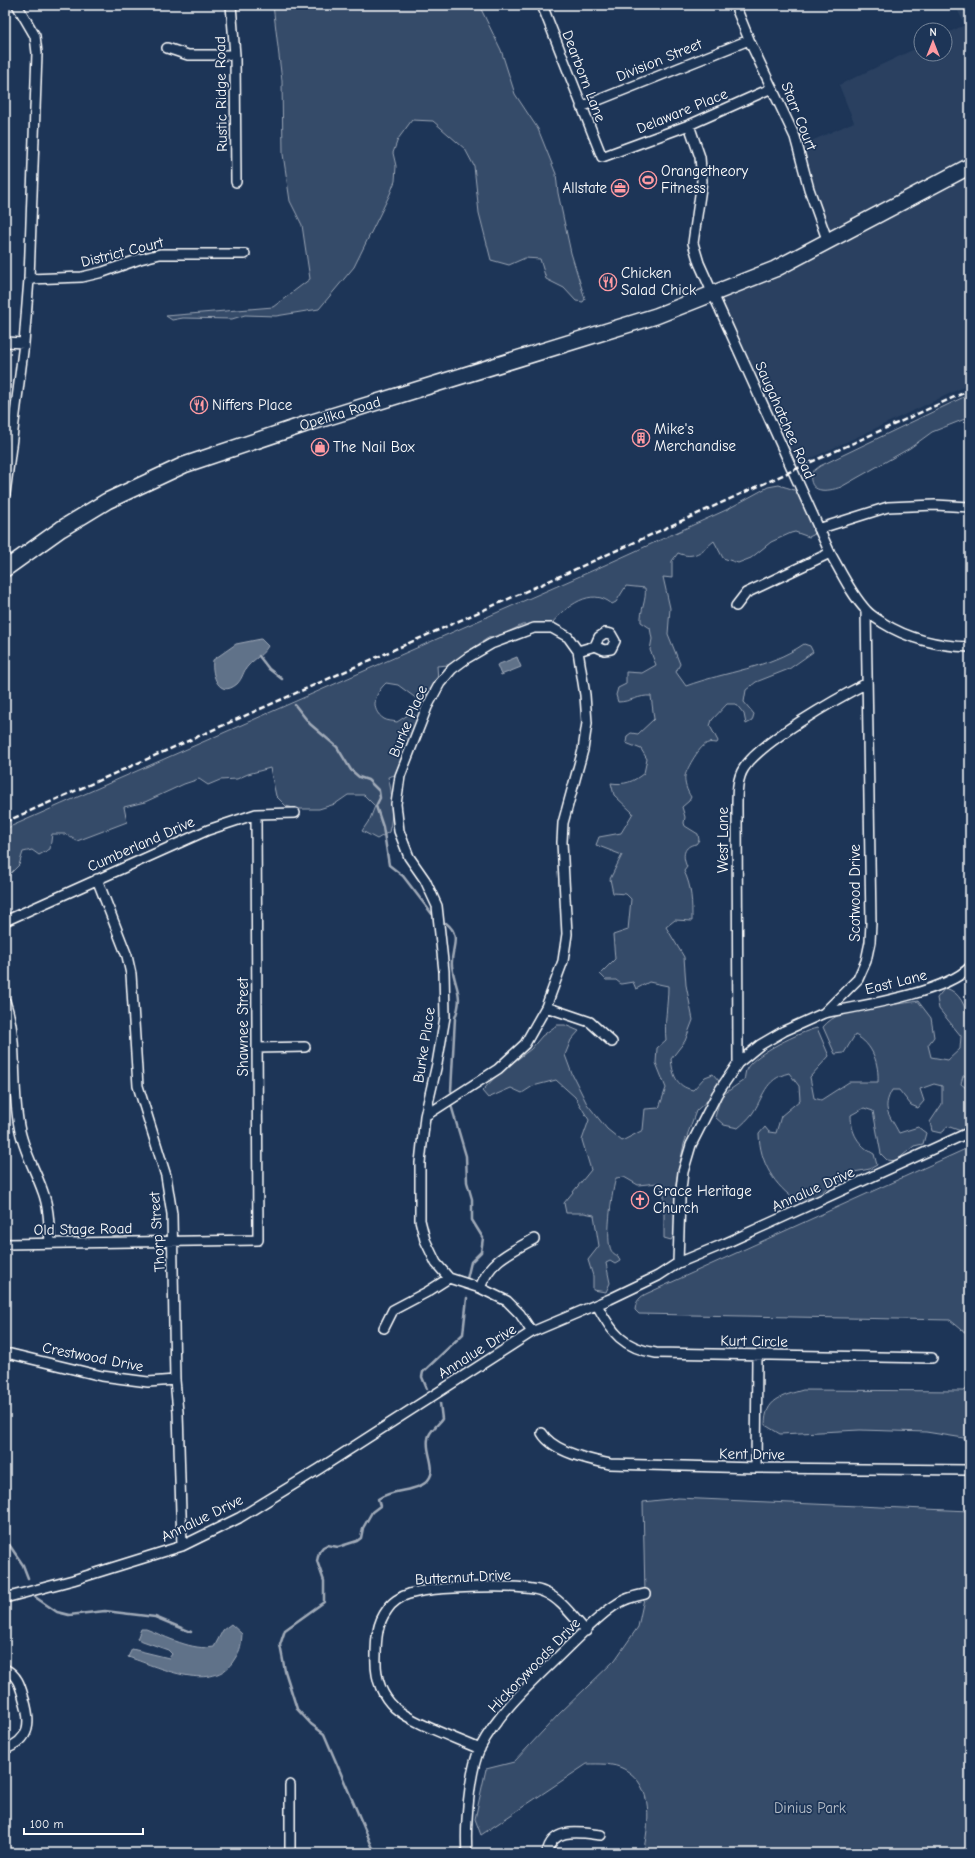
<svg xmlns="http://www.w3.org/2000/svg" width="975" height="1858" font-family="'Comic Neue',sans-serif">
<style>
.built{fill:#2a4161}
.green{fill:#364b69;stroke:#9aa5b4}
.water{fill:#617289;stroke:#a0aab8}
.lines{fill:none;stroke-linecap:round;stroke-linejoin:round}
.stream{stroke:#a0aab8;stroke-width:2.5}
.minor-casing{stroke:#fff;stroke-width:12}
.primary-casing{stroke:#fff;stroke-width:18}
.minor{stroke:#1d3557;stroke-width:9}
.primary{stroke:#1d3557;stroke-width:15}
.rail{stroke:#fff;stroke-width:2.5;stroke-dasharray:6 3;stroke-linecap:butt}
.labels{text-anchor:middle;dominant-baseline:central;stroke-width:3.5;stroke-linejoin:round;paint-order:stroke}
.street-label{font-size:15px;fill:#fff;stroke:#1d3557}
.poi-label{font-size:15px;fill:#fff;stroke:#1d3557;text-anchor:start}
.park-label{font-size:15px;fill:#b9c0ca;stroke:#1d3557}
</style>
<rect width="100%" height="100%" fill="#1d3557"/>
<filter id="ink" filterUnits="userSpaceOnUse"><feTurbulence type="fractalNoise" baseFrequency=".025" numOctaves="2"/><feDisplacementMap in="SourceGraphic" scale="8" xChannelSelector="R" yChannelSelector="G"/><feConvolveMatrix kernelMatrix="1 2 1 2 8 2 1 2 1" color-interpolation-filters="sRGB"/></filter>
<g filter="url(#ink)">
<path class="built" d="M955 5H970V384L797 465 713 295 828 242 798 147 854 122 839 85 921 46V54H945V34L965 25Z"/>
<path class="green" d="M273 5H479L501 50 515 94 538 129 556 174 558 193 571 253 585 299 583 302 576 301 564 288 546 279 540 259 525 258 509 265 491 260 479 213 474 166 465 149 433 121 412 120 398 139 393 153 396 166 395 181 390 194 354 267 319 309 276 316 245 315 232 319 183 318 172 320 166 316 273 307 310 279 302 225 290 201 283 154 282 81Z
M970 394V417L932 432 910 448 841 487C827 492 808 494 811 473L820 466Z
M779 485C784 487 790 488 794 490 803 494 813 524 815 534L809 537 795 532 791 533 771 542 751 558 738 563 723 558 714 541C702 551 694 560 678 553L672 561V578L663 577 670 608 668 634 680 664 676 672 686 686C727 671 767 669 804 644L810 646 813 652 789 669 756 682 746 690 744 702 754 714 752 721 746 724 744 714 736 704H727L712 720 710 726 718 741 717 743C714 743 710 742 708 743 700 745 687 768 685 776 684 783 687 791 691 797L689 801 682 807 685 817 684 823 685 826 698 834 699 840 696 844C683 846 682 856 687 867L684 871C692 887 692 903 692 921L675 920 666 927 684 957 686 985 693 1020 685 1041 671 1059C673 1074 675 1086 693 1090L705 1077 713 1074 719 1081 708 1100 696 1111 684 1144 676 1182 674 1235 671 1240 664 1238V1191L658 1183 638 1185 624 1177 616 1178C612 1190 606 1235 610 1247 611 1252 614 1254 618 1256L620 1261 615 1264 610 1261 606 1263 610 1283 606 1292 593 1290V1276L588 1260 599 1246 594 1215 584 1213H566L564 1203 591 1170 582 1140 589 1120 575 1097 556 1080 533 1086 522 1093 511 1088 488 1098 482 1091 498 1074 531 1049 542 1036 557 1025H565L579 1031 571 1040 565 1055 572 1074 587 1104 607 1129 622 1141 643 1130 645 1109 659 1108 666 1088 656 1063 657 1048 666 1040C664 1022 668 1005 668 986L649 982 636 989 633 982 621 984 616 980H606L600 974 615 959 613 935 628 930 631 899 626 894 613 893 610 879 622 855 596 845 599 837 621 833 633 813 614 795 611 783C625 785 633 782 644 773L647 759 641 749 626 743 627 736 631 733 638 734 654 719 651 696C639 695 630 702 618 702L616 695 618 688 626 684V672L642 673 656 665 650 650 652 639 650 628 641 622C640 610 647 600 645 588L626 586 616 602 612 604C591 586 566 607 552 623L522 625 504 634 488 638 448 665 437 666 438 680 426 695 417 699 398 685 386 683C375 693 369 709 384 719 387 721 393 721 397 722L411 713 416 716 418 723 404 751 395 775 388 777C393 795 394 813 389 832L377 839 362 831 370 819 375 806 364 795H348L335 804 319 809H297L286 806 276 796 270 768 248 774 237 779 220 780 208 785 199 779 184 784 145 802 124 807 127 822 77 841 65 834H52L50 849 39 855 32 850 23 852 19 865 9 875H5V829L596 569 726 510 768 487Z
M945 988C975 995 970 1048 970 1075L963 1076 961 1084 970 1091V1126L961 1131 947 1126 944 1131 941 1133 932 1131 930 1122 942 1104V1086L934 1084 920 1089 924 1101 918 1108 911 1105 899 1090H892C881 1110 890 1115 899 1133L918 1127 926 1133 923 1144 914 1146 896 1161 887 1160 881 1154 873 1111 864 1108 851 1115C851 1133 858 1145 874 1154L877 1165 870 1169 854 1172 843 1181 832 1182 819 1196 797 1201C774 1185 760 1163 759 1134L765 1127 769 1132 776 1133 781 1116 800 1100 799 1086 789 1073C764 1079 764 1097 752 1114 748 1119 743 1124 738 1128L724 1125 715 1117 721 1096 744 1080C745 1077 745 1071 747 1068 756 1053 800 1032 817 1028L829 1056 810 1077 814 1098 821 1100 849 1082H878C879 1064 873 1044 855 1035L844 1053 835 1054 823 1027C843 1003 889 1007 918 1001L931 1018 934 1037 928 1045 931 1057 948 1060 960 1049 961 1036 939 1009 937 998Z
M970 1147V1348L967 1334 950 1320 639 1314 635 1310C636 1301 639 1297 648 1293Z
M970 1386V1439L926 1432 860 1430 780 1434 765 1425C765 1399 782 1396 803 1390L963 1391Z
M678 1498 970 1511V1853H643C649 1825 655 1786 624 1769 613 1763 599 1764 587 1764L481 1835 475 1819 486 1769 514 1762 559 1714 615 1660 638 1627 645 1594 643 1502Z"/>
<path class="water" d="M261 639 268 646C264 654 254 659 248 666 243 671 243 678 237 684 219 699 211 675 213 660L236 644Z
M517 657 521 667 501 675 497 665Z
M231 1624 242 1634C241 1649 240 1651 232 1663 210 1693 156 1666 128 1657L132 1649 169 1658 172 1654 168 1650 137 1639 141 1629H146C167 1637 192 1651 214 1647L223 1630Z"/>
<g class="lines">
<path class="stream" d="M259 656 269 669 282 679
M295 705 310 724 337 747 351 770 359 777 368 780 379 791 380 798 376 806 383 827 389 865 403 876 432 914
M446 923C463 936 450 950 452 966 455 989 464 993 455 1018L451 1091
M451 1105 466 1156 467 1182 472 1199V1220L483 1238 481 1252 471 1262 467 1279
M427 1389 422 1377 423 1372 463 1334 467 1298
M8 1543 23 1565 28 1578
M35 1597 57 1612 69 1615 105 1611 155 1617 191 1632
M375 1853 324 1734 311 1724 297 1709 285 1671 280 1645 285 1630 324 1602V1581L317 1561 319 1552 323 1547 327 1545 338 1547 357 1541 361 1538 363 1528 372 1512 380 1506 378 1499C392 1489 414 1492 425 1483 440 1471 425 1454 428 1439 429 1430 437 1427 442 1419L440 1403"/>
<defs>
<path id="minor" d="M231 5 235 55 236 182
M542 5 602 157 689 125 772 88
M735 5 750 42 795 137 809 189 828 242
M167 48 188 55H235
M581 107 749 40
M689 125 700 157 702 181 693 243 699 263 830 553C841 572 851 594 866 610 870 615 877 619 883 623 910 640 938 646 970 647
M29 279 82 277 103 272 140 259 160 254H245
M5 342 24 343
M5 494 24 343 29 279 37 53 35 36 17 5
M818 529 888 507 935 505 970 507
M5 556 6 568
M736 606 746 593 830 553
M605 633 611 634 615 641 611 649 604 650 595 646 599 637Z
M578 651 595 646
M97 879 127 956 131 974 138 1086 166 1176 172 1214 175 1380 178 1412 182 1546
M5 921 208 830 256 814 295 813
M5 1001C19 1041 11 1084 19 1126 23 1150 35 1169 43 1192 49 1208 49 1226 50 1243
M546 1007 590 1022 612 1042
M824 1013C860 1006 945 993 970 967
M257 1048 305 1047
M738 1063 737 806C737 794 737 778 744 768 762 741 836 699 867 683
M425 1116 437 1064 445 1017 444 971 437 906 425 880 409 857 399 831 396 804 400 776 427 707 440 683 452 669 467 658 491 644 534 628H552L568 637 578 651 585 695 587 723 583 750 563 823 562 842 567 934 563 961 546 1007 525 1044 498 1069 425 1116 420 1163V1220L425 1240 436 1263 449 1278 480 1288 507 1301 520 1314 532 1332
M5 1244 258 1240 256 814
M678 1263 680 1199 683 1172 691 1145 717 1094 738 1063 760 1045 784 1031 824 1013 858 979 866 961 870 942 871 923 866 611
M480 1288C490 1260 509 1253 534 1239
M597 1305C612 1333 623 1348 656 1353L932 1358
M384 1328 393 1310 427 1292 449 1278
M5 1355 11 1354 102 1376 148 1382 175 1380
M542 1433C553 1452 590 1460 610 1464L756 1468 970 1470
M756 1468 757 1356
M5 1598 73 1580 182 1546 239 1518 319 1469 532 1332 610 1299 658 1276 678 1263 724 1244 970 1132
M5 1669C18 1676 20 1685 24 1699 31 1722 31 1740 5 1749
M480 1749C458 1739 412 1723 395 1708 380 1694 375 1676 376 1656 376 1640 377 1623 387 1610 391 1603 401 1596 409 1594 430 1587 524 1583 544 1592 561 1599 573 1617 586 1631
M290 1853V1785
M467 1853C465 1828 469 1771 480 1748 500 1709 538 1677 569 1646 584 1632 599 1615 617 1604 626 1598 635 1596 645 1594
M547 1853C552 1826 581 1833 601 1835"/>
<g id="primary">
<path id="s1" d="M5 569 61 529 107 501 184 465 306 424 656 316 775 269 970 166"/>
</g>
</defs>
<use href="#minor" class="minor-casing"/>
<use href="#primary" class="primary-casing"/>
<use href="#minor" class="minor"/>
<use href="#primary" class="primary"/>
<path class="rail" d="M5 822 558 577 970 390"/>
</g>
</g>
<defs>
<symbol id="stadium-ring" viewBox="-11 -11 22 22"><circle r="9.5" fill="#1d3557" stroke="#ff9aa2" stroke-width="1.5"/><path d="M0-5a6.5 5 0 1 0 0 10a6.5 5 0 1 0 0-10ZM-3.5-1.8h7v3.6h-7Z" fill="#ff9aa2"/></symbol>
<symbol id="office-ring" viewBox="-11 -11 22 22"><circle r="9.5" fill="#1d3557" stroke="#ff9aa2" stroke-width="1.5"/><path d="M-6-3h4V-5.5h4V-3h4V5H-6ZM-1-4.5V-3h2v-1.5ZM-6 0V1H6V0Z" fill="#ff9aa2"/></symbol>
<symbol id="restaurant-ring" viewBox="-11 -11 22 22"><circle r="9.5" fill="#1d3557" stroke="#ff9aa2" stroke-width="1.5"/><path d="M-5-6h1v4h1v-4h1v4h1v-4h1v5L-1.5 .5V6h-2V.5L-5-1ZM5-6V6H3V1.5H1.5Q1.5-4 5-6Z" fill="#ff9aa2"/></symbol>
<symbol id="building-ring" viewBox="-11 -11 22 22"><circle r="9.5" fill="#1d3557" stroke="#ff9aa2" stroke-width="1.5"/><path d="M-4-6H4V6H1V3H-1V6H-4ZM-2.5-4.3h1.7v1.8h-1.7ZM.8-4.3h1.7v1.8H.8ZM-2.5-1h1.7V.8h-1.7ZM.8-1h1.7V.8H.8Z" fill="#ff9aa2"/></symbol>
<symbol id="shop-ring" viewBox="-11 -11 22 22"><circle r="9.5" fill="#1d3557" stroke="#ff9aa2" stroke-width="1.5"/><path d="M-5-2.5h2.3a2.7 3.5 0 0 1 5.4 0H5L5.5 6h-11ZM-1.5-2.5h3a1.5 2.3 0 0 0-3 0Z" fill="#ff9aa2"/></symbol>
<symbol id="church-ring" viewBox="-11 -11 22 22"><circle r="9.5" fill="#1d3557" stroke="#ff9aa2" stroke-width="1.5"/><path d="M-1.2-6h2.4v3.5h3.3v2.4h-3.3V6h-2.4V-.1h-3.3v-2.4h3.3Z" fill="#ff9aa2"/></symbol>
</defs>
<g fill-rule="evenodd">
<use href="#stadium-ring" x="638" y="170" width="20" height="20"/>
<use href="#office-ring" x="610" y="178" width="20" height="20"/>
<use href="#restaurant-ring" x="598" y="272" width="20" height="20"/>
<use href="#restaurant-ring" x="189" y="395" width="20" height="20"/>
<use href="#building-ring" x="631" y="428" width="20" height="20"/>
<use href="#shop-ring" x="310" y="437" width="20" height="20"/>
<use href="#church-ring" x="630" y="1190" width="20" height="20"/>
</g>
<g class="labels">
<g class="street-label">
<text transform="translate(659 60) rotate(-22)">Division Street</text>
<text transform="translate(584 76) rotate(69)">Dearborn Lane</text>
<text transform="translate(221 94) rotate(-91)">Rustic Ridge Road</text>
<text transform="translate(682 111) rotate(-22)">Delaware Place</text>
<text transform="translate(799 116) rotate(68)">Starr Court</text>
<text transform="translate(122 252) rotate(-14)">District Court</text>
<text stroke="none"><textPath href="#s1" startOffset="372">Opelika Road</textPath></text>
<text transform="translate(785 420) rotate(66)">Saugahatchee Road</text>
<text transform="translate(408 721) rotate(-67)">Burke Place</text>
<text transform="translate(723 840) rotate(-90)">West Lane</text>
<text transform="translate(141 844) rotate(-24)">Cumberland Drive</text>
<text transform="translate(855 893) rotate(-90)">Scotwood Drive</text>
<text transform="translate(896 982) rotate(-14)">East Lane</text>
<text transform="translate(243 1027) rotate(-90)">Shawnee Street</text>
<text transform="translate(424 1045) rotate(-81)">Burke Place</text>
<text transform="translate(813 1189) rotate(-24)">Annalue Drive</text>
<text transform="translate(83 1229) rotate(-1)">Old Stage Road</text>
<text transform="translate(157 1232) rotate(-94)">Thorp Street</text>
<text transform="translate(754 1341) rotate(1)">Kurt Circle</text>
<text transform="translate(477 1351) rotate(-32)">Annalue Drive</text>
<text transform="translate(93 1357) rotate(11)">Crestwood Drive</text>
<text transform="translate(752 1454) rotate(1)">Kent Drive</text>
<text transform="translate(202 1518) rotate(-26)">Annalue Drive</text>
<text transform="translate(463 1577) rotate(-3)">Butternut Drive</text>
<text transform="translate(534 1665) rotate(-46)">Hickorywoods Drive</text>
</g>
<g class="poi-label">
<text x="661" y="171">Orangetheory<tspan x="661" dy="17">Fitness</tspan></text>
<text x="607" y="188" text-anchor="end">Allstate</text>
<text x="621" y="273">Chicken<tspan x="621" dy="17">Salad Chick</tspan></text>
<text x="212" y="405">Niffers Place</text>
<text x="654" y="429">Mike's<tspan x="654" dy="17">Merchandise</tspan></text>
<text x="333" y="447">The Nail Box</text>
<text x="653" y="1191">Grace Heritage<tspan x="653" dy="17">Church</tspan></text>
</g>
<g class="park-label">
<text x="810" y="1808">Dinius Park</text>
</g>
</g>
<rect width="975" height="1858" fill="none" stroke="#1d3557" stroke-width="20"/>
<rect x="10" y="10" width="955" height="1838" fill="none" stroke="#fff" stroke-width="1.5" filter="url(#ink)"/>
<g transform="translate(933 42)"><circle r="19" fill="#1d3557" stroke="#77869a"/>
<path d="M0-3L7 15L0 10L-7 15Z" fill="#ff9aa2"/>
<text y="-6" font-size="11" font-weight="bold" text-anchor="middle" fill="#ffffff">N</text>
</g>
<path d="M24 1828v6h119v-6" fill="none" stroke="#ffffff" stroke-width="2"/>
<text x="30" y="1828" font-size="12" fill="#ffffff" stroke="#1d3557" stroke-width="3" paint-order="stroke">100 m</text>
</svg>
